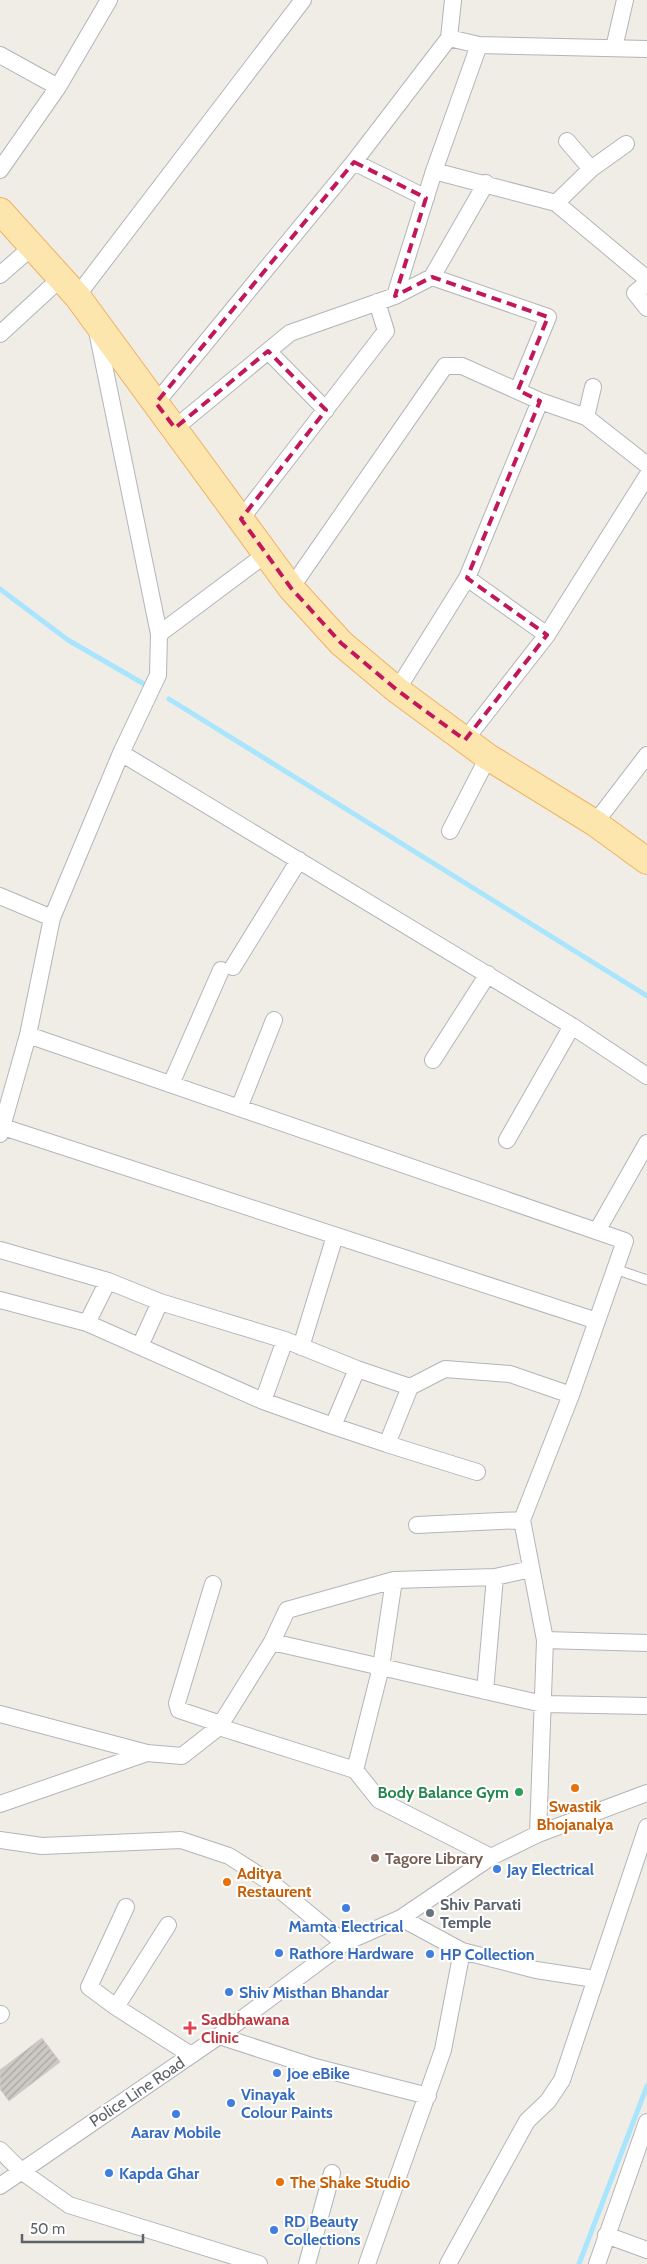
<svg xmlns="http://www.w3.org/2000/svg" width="647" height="2264" font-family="Cabin,sans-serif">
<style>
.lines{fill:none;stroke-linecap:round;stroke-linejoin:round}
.stream{stroke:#a9e5fd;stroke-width:5}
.building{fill:url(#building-hatch);stroke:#d5cdc5}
.lane-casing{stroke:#b2b5b9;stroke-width:11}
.street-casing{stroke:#b2b5b9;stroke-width:18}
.primary-casing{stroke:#efb261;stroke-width:28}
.lane{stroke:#fff;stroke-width:9}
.street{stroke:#fff;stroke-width:16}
.primary{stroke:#fde5ae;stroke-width:26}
.marked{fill:none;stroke:#c2185b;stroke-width:4;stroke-dasharray:10 6;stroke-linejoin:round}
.food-dot{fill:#e8710a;stroke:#fff;stroke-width:2}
.leisure-dot{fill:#2e9e5b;stroke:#fff;stroke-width:2}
.education-dot{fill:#8d6e63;stroke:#fff;stroke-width:2}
.shop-dot{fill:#3f7fe0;stroke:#fff;stroke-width:2}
.worship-dot{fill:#6b7280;stroke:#fff;stroke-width:2}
.health-dot{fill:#e0444e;stroke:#fff;stroke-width:2}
.labels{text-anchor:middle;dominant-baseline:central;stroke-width:4;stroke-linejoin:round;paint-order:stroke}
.leisure-label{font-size:16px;font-weight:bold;fill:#27864d;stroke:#fff;text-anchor:end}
.food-label{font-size:16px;font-weight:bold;fill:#c56008;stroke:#fff;text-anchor:start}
.education-label{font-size:16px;font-weight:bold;fill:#785e54;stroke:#fff;text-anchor:start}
.shop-label{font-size:16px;font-weight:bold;fill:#366cbe;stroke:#fff;text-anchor:start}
.worship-label{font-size:16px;font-weight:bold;fill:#5b616d;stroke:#fff;text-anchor:start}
.health-label{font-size:16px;font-weight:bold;fill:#be3a42;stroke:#fff;text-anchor:start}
.street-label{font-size:16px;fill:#5e6367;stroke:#fff}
</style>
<defs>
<pattern id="building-hatch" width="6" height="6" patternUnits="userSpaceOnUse" patternTransform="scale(1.25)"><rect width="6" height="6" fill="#ccc8c4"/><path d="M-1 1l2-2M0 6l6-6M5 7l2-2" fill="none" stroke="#a9a6a3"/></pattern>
</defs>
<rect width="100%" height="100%" fill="#f0ede7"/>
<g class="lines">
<path class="stream" d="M0 589 68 640 144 684
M169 699 647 996
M579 2264 647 2086"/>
</g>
<path class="building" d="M42 2038 60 2062 9 2101 0 2089V2070Z"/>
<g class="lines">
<defs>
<path id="lane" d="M615 1269 647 1280"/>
<path id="street" d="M449 38 479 45 647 49
M614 48 625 0
M0 55 58 87
M567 141 591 169
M626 144 591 169 556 203 647 279
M354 162 426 198
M0 170 58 87 109 0
M434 171 556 203
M0 275 33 246
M432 277 486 183
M647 283 635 293 647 308
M77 296 303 0
M395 296 434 171 479 45
M0 334 62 277
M268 351 326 410
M156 403 354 162 449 38 453 0
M586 417 593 387
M175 428 290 333 395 296 432 277 548 317 518 390
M241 519 386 331 377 302
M467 578 547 635
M291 588 445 366H462L540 401 586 417 647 465
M159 634 266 554
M397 690 467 578 540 401
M465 740 547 635 647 476
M121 753 572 1026 507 1140
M595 823 647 755
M450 831 488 757
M0 896 52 918
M233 967 299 860
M572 1026 647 1076
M28 1035 625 1241 571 1395 522 1520 545 1640 538 1834
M433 1060 488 974
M171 1084 221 970
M239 1108 274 1020
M3 1127 597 1321
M0 1134 28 1035 52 918 121 753 158 675 159 634 97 331
M597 1231 647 1143
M0 1250 108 1281
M0 1300 87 1323
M160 1302 108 1281 87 1323 263 1401
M140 1346 160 1302 285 1340
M301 1347 335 1236
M333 1426 263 1401 285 1340 357 1369
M387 1444 333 1426 357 1369 410 1387
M477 1472 387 1444 410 1387 445 1369 510 1374 571 1395
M417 1525 522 1520
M213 1584 177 1703 179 1710 221 1724
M545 1640 647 1643
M272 1642 543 1704 647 1706
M485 1691 495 1577
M0 1714 147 1753 182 1756 219 1727 272 1642 287 1610 394 1580 495 1577 531 1569
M219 1727 355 1770 379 1800 491 1857
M355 1770 381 1667 394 1580
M0 1804 147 1753
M0 1840 42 1846 181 1840 229 1856 273 1884 344 1943
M126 1907 89 1987 116 2007 191 2055
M401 1918 462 1951 536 1970 595 1979
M116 2007 168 1925
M0 2015 1 2014
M219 2036 315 2067 428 2096
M0 2150 21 2171 69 2205 259 2264
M0 2186 219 2036 344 1943 401 1918 491 1857 538 1834 647 1793
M606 2235 647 2250
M307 2264 332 2173
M367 2264 443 2050 462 1951
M448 2264 527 2121 548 2101 562 2080 647 1827
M597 2264 647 2122"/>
<path id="primary" d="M0 211 77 296 291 588 341 643 397 690 488 757 595 823 647 861"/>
</defs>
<use href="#lane" class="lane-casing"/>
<use href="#street" class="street-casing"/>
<use href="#primary" class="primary-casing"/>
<use href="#lane" class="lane"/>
<use href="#street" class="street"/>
<use href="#primary" class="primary"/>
</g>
<path class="marked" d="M354 162 426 198 395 296 432 277 548 317 518 390 540 401 467 578 547 635 465 740 397 690 341 643 291 588 241 519 326 410 268 351 175 428 156 403Z"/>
<g class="food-dot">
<circle cx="575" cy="1788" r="5"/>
<circle cx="227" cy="1882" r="5"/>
<circle cx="280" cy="2182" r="5"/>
</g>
<circle class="leisure-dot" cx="519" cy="1792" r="5"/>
<circle class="education-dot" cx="375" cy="1858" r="5"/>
<g class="shop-dot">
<circle cx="497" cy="1869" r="5"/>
<circle cx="346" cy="1908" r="5"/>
<circle cx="279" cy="1953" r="5"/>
<circle cx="430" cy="1954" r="5"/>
<circle cx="229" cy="1992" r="5"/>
<circle cx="277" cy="2073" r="5"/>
<circle cx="231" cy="2103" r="5"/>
<circle cx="176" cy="2114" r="5"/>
<circle cx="109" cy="2173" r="5"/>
<circle cx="274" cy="2230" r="5"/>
</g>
<circle class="worship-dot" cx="430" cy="1913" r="5"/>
<path class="health-dot" d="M187.5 2020.5h5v5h5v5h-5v5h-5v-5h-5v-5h5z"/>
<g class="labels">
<g class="leisure-label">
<text x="509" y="1792">Body Balance Gym</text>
</g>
<g class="food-label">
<text x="575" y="1806" text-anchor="middle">Swastik<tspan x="575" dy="18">Bhojanalya</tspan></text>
<text x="237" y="1873">Aditya<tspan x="237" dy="18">Restaurent</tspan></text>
<text x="290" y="2182">The Shake Studio</text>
</g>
<g class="education-label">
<text x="385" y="1858">Tagore Library</text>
</g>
<g class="shop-label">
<text x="507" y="1869">Jay Electrical</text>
<text x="346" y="1926" text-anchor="middle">Mamta Electrical</text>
<text x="289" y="1953">Rathore Hardware</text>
<text x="440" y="1954">HP Collection</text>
<text x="239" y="1992">Shiv Misthan Bhandar</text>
<text x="287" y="2073">Joe eBike</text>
<text x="241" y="2094">Vinayak<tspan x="241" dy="18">Colour Paints</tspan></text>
<text x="176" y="2132" text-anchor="middle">Aarav Mobile</text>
<text x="119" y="2173">Kapda Ghar</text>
<text x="284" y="2221">RD Beauty<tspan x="284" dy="18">Collections</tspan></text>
</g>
<g class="worship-label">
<text x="440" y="1904">Shiv Parvati<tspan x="440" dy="18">Temple</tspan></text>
</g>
<g class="health-label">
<text x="201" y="2019">Sadbhawana<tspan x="201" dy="18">Clinic</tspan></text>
</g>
<g class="street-label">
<text transform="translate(137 2092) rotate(-34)">Police Line Road</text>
</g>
</g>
<path d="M22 2234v8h121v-8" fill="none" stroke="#5e6367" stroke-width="2.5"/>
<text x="30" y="2234" font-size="15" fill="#5e6367" stroke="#ffffff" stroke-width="4" paint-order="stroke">50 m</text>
</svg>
